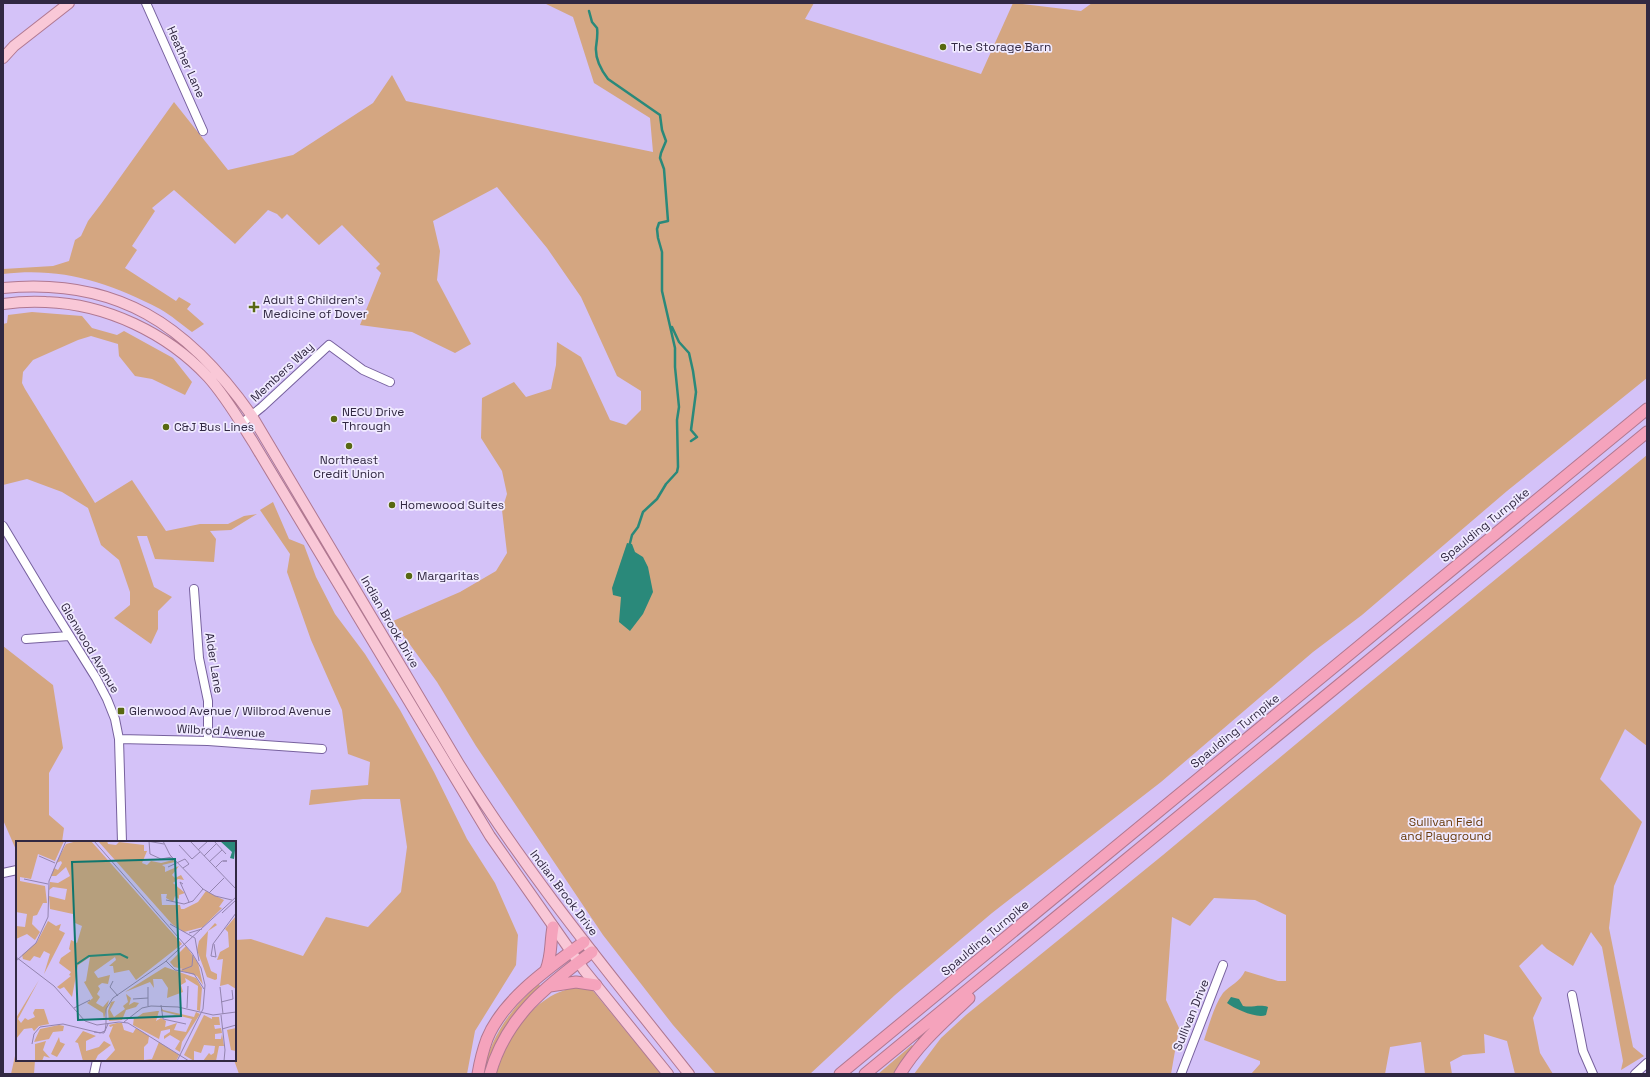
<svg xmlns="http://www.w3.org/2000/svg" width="1650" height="1077" font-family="'Space Grotesk',sans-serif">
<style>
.green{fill:#d4a681}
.water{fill:#2a897a}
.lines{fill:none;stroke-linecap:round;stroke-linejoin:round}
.stream{stroke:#2a897a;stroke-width:2.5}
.minor-casing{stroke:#77619e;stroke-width:10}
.major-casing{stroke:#b07891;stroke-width:12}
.highway-casing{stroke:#b07891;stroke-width:13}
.minor{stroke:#fff;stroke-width:8}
.major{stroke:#f9c8d7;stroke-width:10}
.highway{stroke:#f5a3bc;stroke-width:11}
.poi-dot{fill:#586811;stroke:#f0eaff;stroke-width:1.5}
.labels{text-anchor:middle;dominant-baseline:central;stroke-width:3.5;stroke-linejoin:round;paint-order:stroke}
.poi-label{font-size:12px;fill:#312842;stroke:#f0eaff;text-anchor:start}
.street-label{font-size:12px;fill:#312842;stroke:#f0eaff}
.park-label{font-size:12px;fill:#693c0e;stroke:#f0eaff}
.inset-river{fill:none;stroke:#2a897a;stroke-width:2}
.inset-road{fill:none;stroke:#9384af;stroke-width:1}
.view{fill:#0f766e;fill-opacity:0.15;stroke:#0f766e;stroke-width:2}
.inset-edge{fill:none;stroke:#312842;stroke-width:2}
</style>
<rect width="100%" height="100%" fill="#d4c2f8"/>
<path class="green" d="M544 3H814L805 19 981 74 1013 3 1081 11 1092 3H1647V378L1507 491 1362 615 1313 652 1161 782 992 913 895 995 810 1074H716L673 1025 603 935 476 746 437 682 393 621 460 592 496 571 507 553 502 510 507 494 502 471 481 438 482 398 514 382 526 397 551 389 556 365 557 342 581 357 610 420 626 425 641 410V391L617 376 581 297 547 248 497 187 433 221 440 251 437 280 471 344 455 353 412 332 360 325 381 273 376 268 380 264 342 225 319 245 287 214 282 219 277 214 268 210 235 244 174 190 152 208 155 211 132 246 137 250 125 268 176 301 179 297 191 304 187 309 204 324 192 332C182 325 171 315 160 309 108 282 62 267 3 274V269L53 266 69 261 75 240 81 236 88 221 101 204 174 102 228 170 293 155 373 103 392 75 406 101 653 152 650 118 594 83 573 17Z
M32 312 82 316 92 328 117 335 124 331 173 358 192 382 185 395 152 379 135 376 119 356 118 344 91 336 78 340 33 360 23 372 22 383 25 389 95 503 132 480 166 531 200 524H228L244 516 257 514 231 530 210 531 216 539 214 562 155 559 147 536H137L154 587 172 597 158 611V629L151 644 114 618 130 605V592L119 560 101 545 88 508 62 492 27 479 3 485V324L7 323 8 315Z
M1647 455V746L1625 729 1600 779 1642 822 1614 886 1609 928 1633 1047 1644 1056 1621 1070 1623 1061 1602 947 1591 932 1573 966 1547 949 1542 944 1519 966 1542 998 1533 1018 1540 1053 1553 1074H1515L1507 1041 1484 1034 1485 1053 1463 1055 1450 1062 1452 1074H1425L1421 1042 1390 1047 1385 1074H1251L1260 1064V1061L1204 1040C1209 1025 1214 1006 1223 993 1230 985 1240 982 1245 971L1278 981H1286V915L1255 900 1214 898 1190 926 1172 917 1166 1000 1179 1028 1171 1074H914L941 1038 966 1015 1163 855 1362 689Z
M273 502 289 539 304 545 316 577 335 614 365 654 400 710 434 772 467 839 495 883 518 935 516 965 475 1031 467 1074H239L234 1060 235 940 251 939 303 956 326 917 368 927 401 892 407 847 400 799H363L309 805 311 790 368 785 370 762 348 754 342 710 311 640 287 572 290 554 260 510Z
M3 646 53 685 63 748 49 773V815L64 828 62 842H17V852L3 820Z
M539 984 540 986 487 1074H483C491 1036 510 1009 539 984Z
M575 987 591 989 594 992 661 1074H496C506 1042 524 1010 555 994 561 991 568 989 575 987Z
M912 1045 914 1047 896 1074H878Z
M17 1047V1060H35L34 1074H11Z"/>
<path class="water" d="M627 543 632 544 635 552 643 557 648 567 653 592 643 614 630 631 619 622 621 597 613 595 612 588Z
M1231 997 1239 999 1243 1006C1252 1008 1259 1004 1268 1007L1266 1015C1257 1019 1235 1009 1227 1003Z"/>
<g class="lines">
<path class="stream" d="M589 11 592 22 597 28C598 34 597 40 596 47 595 59 601 70 608 79L660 115 662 130 666 141 661 153 660 158 664 169 668 221 659 223 657 229 658 238 662 252V291L675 348V367L679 407 677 420 678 467 677 472 666 484 657 499 643 512 638 527 632 535 630 543
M672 327 679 342 689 353 693 371 696 392 691 430 697 437 691 441"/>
<defs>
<path id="minor" d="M146 3 203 131
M241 424 262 407 329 345 363 370 390 382
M3 526 48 601 96 678 107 699 115 719 119 739 122 842
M194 589 199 658 208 701V741
M26 639 69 636
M119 739 208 741 322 749
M3 873 17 870
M1572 995 1583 1051 1593 1074
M94 1074 97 1060
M1181 1074 1223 965
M1635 1074 1647 1063"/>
<path id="major" d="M3 58 14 46 69 3
M3 288C117 277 188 325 252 416L459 764C527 874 609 973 689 1074
M3 304C17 302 31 301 46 302 106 304 167 333 208 377 226 397 239 420 253 442L490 836 584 970 668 1074"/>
<path id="highway" d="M546 970C552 955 550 943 553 927
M550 986 576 982 596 985
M478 1074C480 1062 483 1050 487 1039 503 999 550 967 584 942
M490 1074C506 1017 546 986 592 952
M840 1074 1647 409
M865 1074 1647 432
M900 1074C918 1044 944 1022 969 998"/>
</defs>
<use href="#minor" class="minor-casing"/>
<use href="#major" class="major-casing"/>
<use href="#highway" class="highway-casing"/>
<use href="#minor" class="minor"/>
<use href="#major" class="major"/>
<use href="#highway" class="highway"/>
</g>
<g class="poi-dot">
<circle cx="943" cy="47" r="4"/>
<path d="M252 301h4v4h4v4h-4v4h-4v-4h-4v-4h4z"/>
<circle cx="334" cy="419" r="4"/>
<circle cx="166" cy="427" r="4"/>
<circle cx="349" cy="446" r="4"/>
<circle cx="392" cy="505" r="4"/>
<circle cx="409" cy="576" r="4"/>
<rect x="117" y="707" width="8" height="8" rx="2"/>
</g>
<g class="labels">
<g class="poi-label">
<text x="951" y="47">The Storage Barn</text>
<text x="263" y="300">Adult &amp; Children's<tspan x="263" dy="14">Medicine of Dover</tspan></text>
<text x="342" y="412">NECU Drive<tspan x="342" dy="14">Through</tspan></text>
<text x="174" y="427">C&amp;J Bus Lines</text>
<text x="349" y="460" text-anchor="middle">Northeast<tspan x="349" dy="14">Credit Union</tspan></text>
<text x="400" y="505">Homewood Suites</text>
<text x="417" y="576">Margaritas</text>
<text x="129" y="711">Glenwood Avenue / Wilbrod Avenue</text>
</g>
<g class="street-label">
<text transform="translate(186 62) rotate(66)">Heather Lane</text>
<text transform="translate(282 372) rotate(-43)">Members Way</text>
<text transform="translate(1485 525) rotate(-39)">Spaulding Turnpike</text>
<text transform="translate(390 622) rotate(60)">Indian Brook Drive</text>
<text transform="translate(90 648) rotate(59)">Glenwood Avenue</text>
<text transform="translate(214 663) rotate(81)">Alder Lane</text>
<text transform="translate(221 731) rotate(3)">Wilbrod Avenue</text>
<text transform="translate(1235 731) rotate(-39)">Spaulding Turnpike</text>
<text transform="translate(564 893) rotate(53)">Indian Brook Drive</text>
<text transform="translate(985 938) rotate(-40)">Spaulding Turnpike</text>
<text transform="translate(1191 1015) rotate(-68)">Sullivan Drive</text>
</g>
<g class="park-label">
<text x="1446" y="822">Sullivan Field<tspan x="1446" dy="14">and Playground</tspan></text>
</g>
</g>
<g transform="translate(16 841)">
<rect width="220" height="220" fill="#d4c2f8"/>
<path d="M0 0H48L39 20 22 13 15 38 4 36V40L29 45 31 62H27L21 74 17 75 16 83 24 91 19 99 11 93 0 98V85L9 86 11 73 0 71ZM61 0H75L166 103 120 139 113 129 98 132 97 125H93L100 119 99 116 78 131 82 137 94 134 92 143 86 142 82 145 84 148 81 153 84 156 80 162 87 166 93 159 88 178 87 172 71 162 77 157 68 141 70 140 74 116 62 124 56 156 48 146 44 148 41 146 55 135 53 134 55 131 43 122 45 117 55 110 53 108 55 99 61 102 66 85 59 82 57 73 34 68 33 55 49 59 51 48 37 46 33 49 34 41 42 42 54 35 50 26 40 35H35L38 27 42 29 46 22 45 20 40 22 50 3ZM82 0H91L92 3 100 4 103 1 128 4V10H131L126 22 131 24 135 20 145 22 157 19 159 21 146 24 149 26V31L163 25 156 34 159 37 165 34 168 39 162 38 157 42 169 52 163 54V58L159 55 157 61 150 57 151 53H145L146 64H164L165 68H168L182 61 190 50 208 59 203 66 206 67 187 86 168 91 156 83ZM220 75V148L212 143 204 145 207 118 201 119 204 111 213 106 212 91 209 88ZM32 80 40 85 45 83 43 89 49 92 28 133 34 113 28 110 24 117 18 115 14 120 7 118 6 114 21 101ZM199 82 201 84 192 90 190 115 195 130 201 133V138L199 139 191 136 181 109 183 100ZM170 105 182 122 187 144 181 135 160 128 158 127 163 129 167 128 158 126 154 121ZM149 126 180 137 186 147 184 170 181 169 182 145 169 137 170 141 165 144 167 151 151 157 152 147 146 138H137L138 147 134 141 109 151ZM23 139 2 178 5 182 9 177 12 179 19 176 17 172 19 168H28L33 183 23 185 18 190 16 187 8 188 0 198V177ZM110 153 115 157 113 164 118 161 123 162 120 166 110 169 106 179 93 180 92 170 95 161 99 160 94 169 98 176 109 168 107 165 112 161ZM145 166 147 169 178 176 180 171 184 173 166 201 164 211 159 208 164 200 154 194 148 198V195L154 191V188L145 190 143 198 117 184 118 176 120 177 127 172 141 170H143L140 180 145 177 150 180 149 186 161 182 158 189 170 191 176 178 145 170ZM188 174 196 178V176H203L204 184H198L199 188 205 187 206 192 199 193V198H205L206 193 208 205H203L200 220H187L193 212 195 214 198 212 199 205 188 204 185 212 178 210V220L168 214ZM101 182H106L108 189 117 192 120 187 133 195 132 202 128 206V219L136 218 143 201 163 214 160 220H89L99 209 93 195 97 185 94 186 93 184ZM43 184 48 185 47 190 37 191 33 198 18 201 24 188ZM220 187V210L215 209 211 189ZM67 190 80 195 70 200V210L83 206 88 200 95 204 82 214 79 220H67L62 202 59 201ZM43 196 44 201 49 203 41 216 35 213ZM30 200 27 209 34 217 28 215 26 220H19V203Z" fill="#d4a681"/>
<path d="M204 0H220L218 18 214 17 216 11Z" fill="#2a897a"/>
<path class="inset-river" d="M61 123 73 115 104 113 112 117"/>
<path class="inset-road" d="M78 0 176 112 185 127 189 144 187 168 161 220M131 0 148 3M133 0 134 13 145 18 156 16M147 0 154 14 187 48 199 55 216 59M174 0 220 48M198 0 210 13M165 6 163 4 176 18 184 11M182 9 192 0M23 15 39 22M188 15 200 3M193 21 206 9M152 26 169 18 173 23 167 27M199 27 206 20H211H207M8 38 32 43M167 43 164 41 173 61M193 52 208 37M150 59 168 63 177 60 187 48M206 72 220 59M154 83 179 97 183 120M173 92 186 88M198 103 200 116 195 115 197 103 220 72M0 116 38 145 69 180 81 184 103 181 112 182 173 220M0 120 20 102 32 76 33 40 50 0M150 120 159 129 178 133 188 148M166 129 176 125 177 114M97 140 94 146 102 155M204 146 207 173M117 158 132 157M205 161 217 158 216 149M145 164 147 178 170 183M132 165V146M58 167 74 159M171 167 172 145M205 174 209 209 208 220M108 181 126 167 135 165 162 166 197 174 220 171M90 183V168L97 157 149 121 220 56M206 188 220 184M78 191 88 192 92 183M16 203 18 193 24 186 47 183 84 192 89 190 90 183"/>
<path class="view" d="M159 18 165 175 62 179 56 21Z"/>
<rect width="220" height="220" class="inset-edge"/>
</g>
<rect width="1650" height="1077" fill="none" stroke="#312842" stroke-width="8"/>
</svg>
